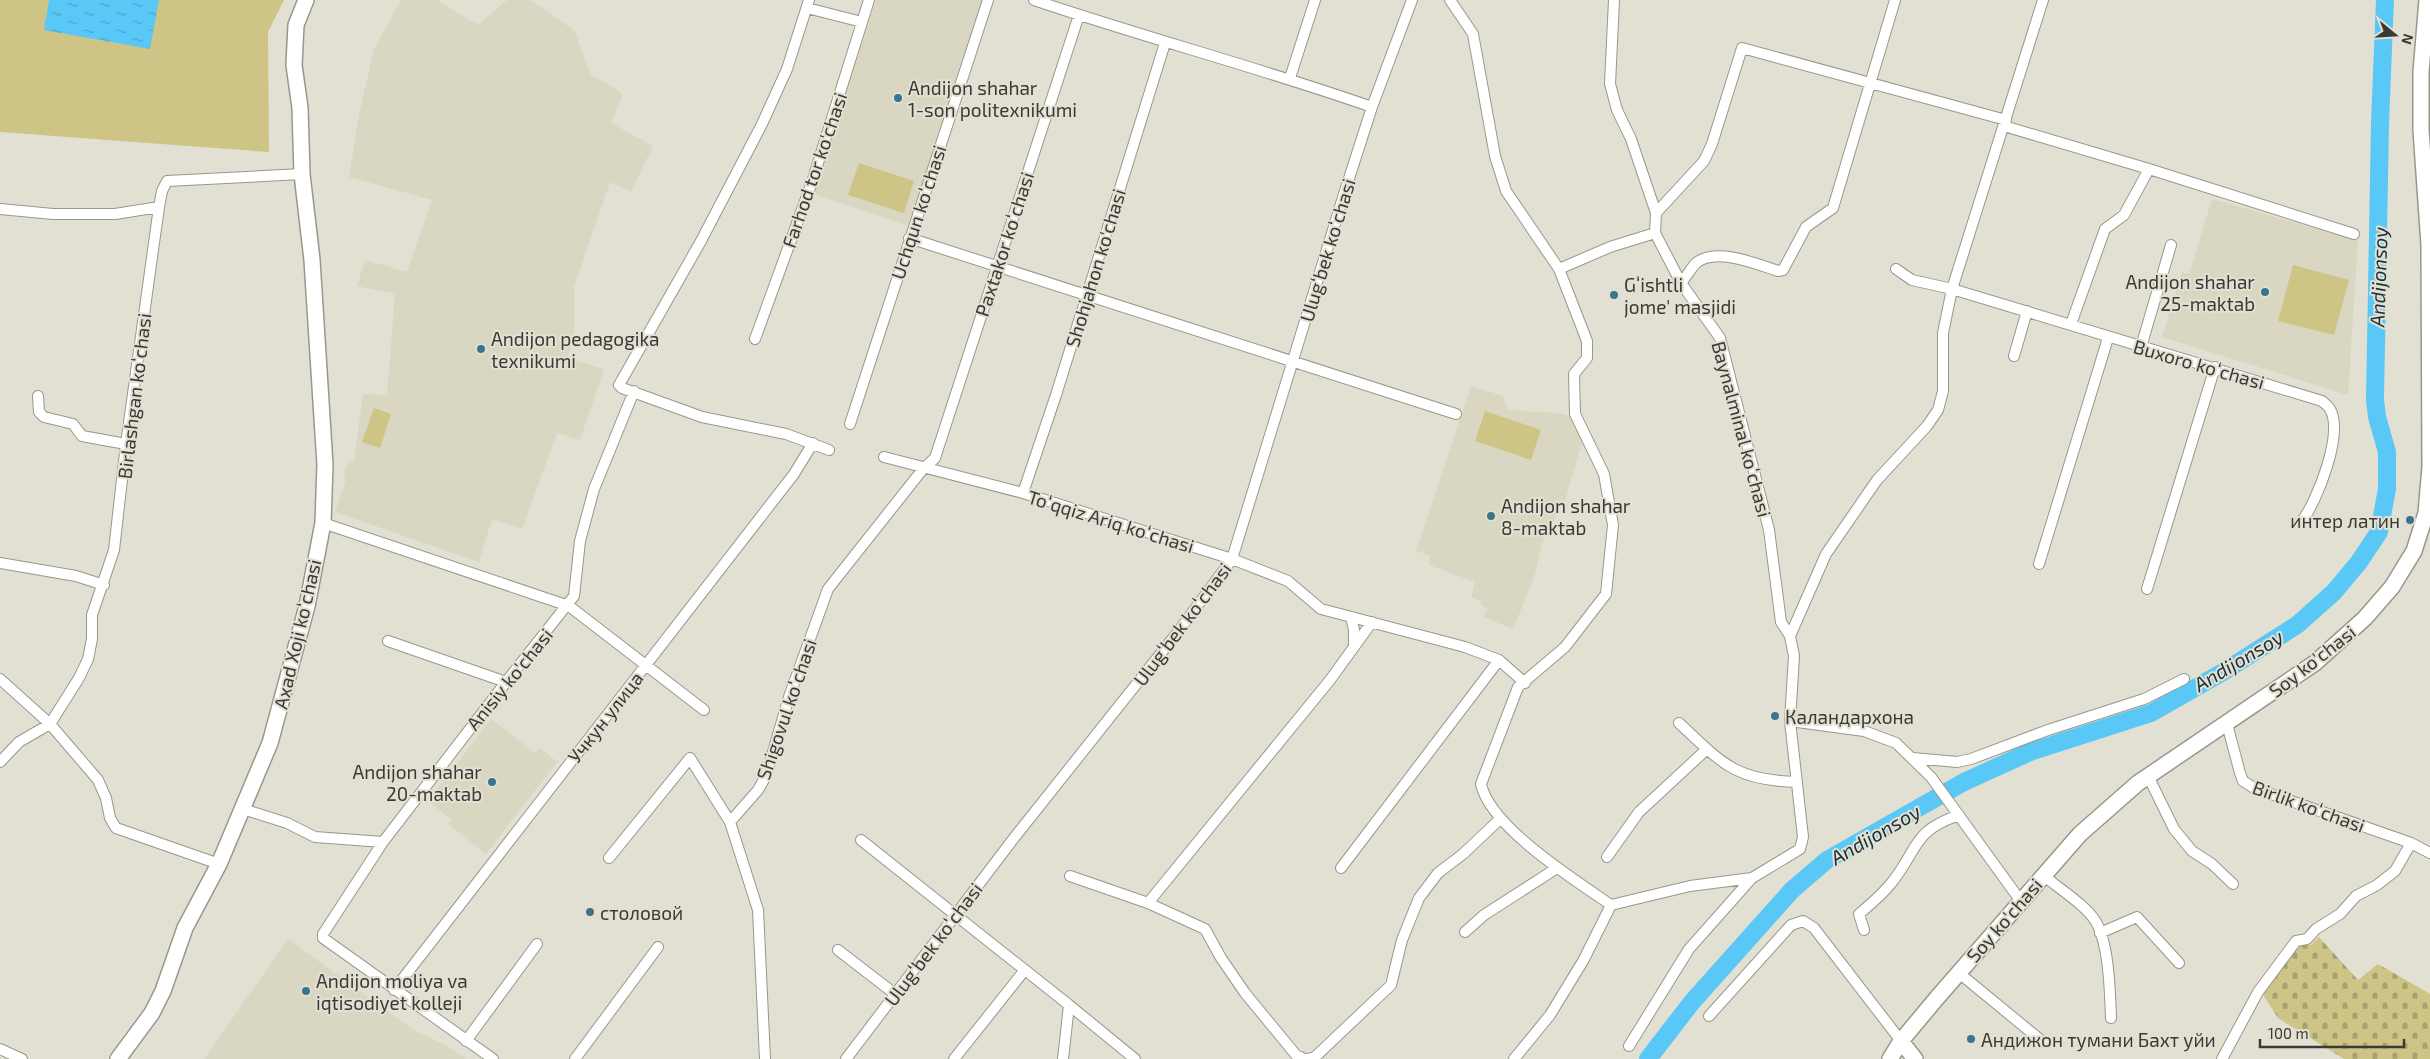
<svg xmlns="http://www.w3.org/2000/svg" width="2430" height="1059" font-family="'Exo 2',sans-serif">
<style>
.built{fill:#d9d6c2}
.cemetery{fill:url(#cemetery-stones)}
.park{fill:#cec485}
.water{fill:url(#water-ripples)}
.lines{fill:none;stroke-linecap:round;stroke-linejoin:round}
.river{stroke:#59c8f6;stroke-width:18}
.street-casing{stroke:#99978c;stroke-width:12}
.secondary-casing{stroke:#99978c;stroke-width:18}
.street{stroke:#fff;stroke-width:10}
.secondary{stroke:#fff;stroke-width:15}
.poi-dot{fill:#3a758d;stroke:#e2e0d3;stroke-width:2}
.labels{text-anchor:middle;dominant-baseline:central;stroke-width:4;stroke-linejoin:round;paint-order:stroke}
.poi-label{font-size:19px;fill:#3a3a35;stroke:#e2e0d3;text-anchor:start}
.street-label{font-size:19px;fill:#3a3a35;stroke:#e2e0d3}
.water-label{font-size:20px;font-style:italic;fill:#1b2f38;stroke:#e2e0d3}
</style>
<defs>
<pattern id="cemetery-stones" width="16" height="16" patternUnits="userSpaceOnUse" patternTransform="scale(1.25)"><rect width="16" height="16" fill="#cec485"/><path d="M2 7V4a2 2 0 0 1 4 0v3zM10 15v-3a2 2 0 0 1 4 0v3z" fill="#a8a06e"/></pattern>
<pattern id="water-ripples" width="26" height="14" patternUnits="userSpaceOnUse" patternTransform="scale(1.25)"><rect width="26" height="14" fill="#59c8f6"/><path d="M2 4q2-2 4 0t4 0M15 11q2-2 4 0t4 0" fill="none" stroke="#4ba3c8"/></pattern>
</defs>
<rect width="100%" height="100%" fill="#e2e0d3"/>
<path class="built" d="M401 0H437L478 25 507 0H531L575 31 590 74 623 94 611 123 653 146 631 192 610 182 574 287V340L567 358 604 369 580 440 557 433 522 529 492 519 479 562 335 512 346 479 343 478 349 460 354 462 363 394 387 395 395 294 357 286 365 260 407 272 432 200 349 177 359 115 374 49Z
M876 0H983L910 226 813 194Z
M2212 199 2358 241 2348 395 2162 337 2182 272 2189 274Z
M1471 386 1503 396 1507 410 1559 413 1572 417 1583 440 1565 501 1560 500 1550 533 1545 532 1534 578 1513 629 1484 617 1487 608 1481 605V601L1471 598 1475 582 1429 565 1430 555 1416 551Z
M491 719 535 753 540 748 557 762 486 854 448 824 451 819 428 801Z
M288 939 414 1030 449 1047 466 1059H204Z"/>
<path class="cemetery" d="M2319 937 2358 980 2378 964 2430 994V1059H2344L2278 1018 2262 993 2299 945H2311Z"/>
<path class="park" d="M0 0H284L268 32 269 152 0 132Z
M859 163 914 181 904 213 848 195Z
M2293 265 2349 280 2334 335 2278 321Z
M374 408 391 414 380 448 362 442Z
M1485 411 1541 430 1531 460 1475 441Z"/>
<path class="water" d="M49 0H159L150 49 44 30Z"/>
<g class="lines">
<path class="river" d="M1648 1059 1692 1002 1792 890 1827 860 1964 782 2030 752 2151 713 2223 672 2297 625 2334 592 2359 562 2379 532 2387 489V452L2377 417 2375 400 2380 123 2385 0"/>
<defs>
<path id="street" d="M809 0 787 69 762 124 701 241 619 385 622 388 702 417 786 434 829 450
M1034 0C1146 38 1261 68 1372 107
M1450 0 1473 34 1495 156 1506 191 1559 269 1587 341V358L1574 374 1575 414 1604 474 1613 525 1606 594 1565 647 1518 687 1481 784C1490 827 1575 880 1611 905
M807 8 862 22
M1290 78 1315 0
M2004 126 2149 169 2354 234
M0 209 53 214H115L159 207 162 191 167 181 302 174
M1656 213 1704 161 1712 144 1742 48 2006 120
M909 238 1456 414
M1559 269 1610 247 1655 233
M1896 269 1912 280 1952 289 2322 401C2324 403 2328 406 2330 409 2344 434 2317 501 2302 521
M1681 283C1686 277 1690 270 1695 264 1714 246 1757 264 1778 271L1783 270 1806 227 1833 208 1895 0
M2071 324 2105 229 2124 215 2149 169
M755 339 812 182 869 0
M2141 347 2171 245
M2014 356 2027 311
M38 396 39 412 44 417 73 424 82 436 126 444
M850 424 988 0
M884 457 1023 493 1232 559 1288 581 1321 609 1465 647 1499 660 1525 683
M1023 493 1056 395 1165 43
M323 523 569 606 704 710
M0 563 76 576 104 585
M2039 564 2108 338
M2147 589 2215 367
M1351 617 1354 630V647
M1790 636 1826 554 1877 480 1927 426 1938 410 1943 391V333L1952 289 2043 0
M388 641 506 682
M0 679 50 724 98 780 106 798 110 818 116 828 219 864
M1790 721 1864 731 1896 743 1931 777 2020 900
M1679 723C1722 763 1734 780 1796 782
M2227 724 2240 773 2243 781 2254 788 2411 843 2430 853
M1913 758 1957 762 1971 759 2048 730 2144 699 2184 679
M0 762 19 742 50 724 79 678 88 659 92 639V615L114 550 126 444 159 207
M2148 776 2174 829 2192 851 2212 864 2233 884
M243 809 287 823 315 837 383 842
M730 822 758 790 766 776 789 697 828 589 923 469 935 458 1079 15
M861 840 1069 1005 1063 1059
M1607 857 1639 812 1707 749
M609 858 690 758 730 822 758 910 765 1059
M1341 868 1499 660
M2043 875C2058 888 2086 905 2096 922 2109 945 2110 991 2111 1018
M1070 876 1148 903 1205 929 1221 958 1245 993 1296 1055 1305 1059
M1148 903 1330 680 1372 622
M1611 905 1690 886 1752 878 1800 849 1803 837 1790 721 1794 656 1790 636 1781 622 1769 530 1720 338 1681 283 1655 233 1656 213 1631 139 1617 110 1610 84 1614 0
M1864 930 1859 914C1871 904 1883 894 1893 881 1919 847 1913 831 1959 815
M1465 932 1484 915 1557 868
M2100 933 2137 917 2179 963
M838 950 895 994
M1959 973 2043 1042
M394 990 794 474 813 443
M1069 1005 1135 1059
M1709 1016 1791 925 1803 921 1814 928 1901 1041
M466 1041 537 944
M1629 1046 1689 949 1752 878
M0 1049 22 1059
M493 1059 323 938V934L383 842 506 682 574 596 580 541 594 489 634 391
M575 1059 658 947
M846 1059 1014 838 1177 633 1232 559 1344 194 1372 107 1412 0
M954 1059 1024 971
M1307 1059 1315 1057 1391 985 1402 940 1419 898 1438 873 1463 854 1500 819
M1514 1059 1550 1015 1583 961 1611 905
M2222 1059 2258 992 2296 941 2307 939 2316 929 2340 914 2356 896 2377 885 2395 871 2411 843"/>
<path id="secondary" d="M1901 1041 1915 1059
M118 1059 152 1013 163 991 185 928 219 864 270 743 307 606 323 523 325 465 312 260 302 174 300 108 294 65 296 25 306 0
M1890 1059 1901 1041 1936 999 2080 834 2138 783 2315 663 2365 618 2392 587 2414 551 2426 513 2430 467 2429 245 2421 130V72L2427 0"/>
</defs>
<use href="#street" class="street-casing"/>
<use href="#secondary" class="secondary-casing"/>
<use href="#street" class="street"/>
<use href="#secondary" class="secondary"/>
</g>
<g class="poi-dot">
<circle cx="898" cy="98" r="5"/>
<circle cx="2265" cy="292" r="5"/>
<circle cx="1614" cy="295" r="5"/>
<circle cx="481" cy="349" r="5"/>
<circle cx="1491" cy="516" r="5"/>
<circle cx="2410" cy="520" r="5"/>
<circle cx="1775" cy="716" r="5"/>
<circle cx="492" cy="782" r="5"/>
<circle cx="590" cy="912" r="5"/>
<circle cx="306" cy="991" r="5"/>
<circle cx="1971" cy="1039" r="5"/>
</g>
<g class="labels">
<g class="poi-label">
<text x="908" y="87">Andijon shahar<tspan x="908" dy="22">1-son politexnikumi</tspan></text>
<text x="2255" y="281" text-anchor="end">Andijon shahar<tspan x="2255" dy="22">25-maktab</tspan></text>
<text x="1624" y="284">Gʻishtli<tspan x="1624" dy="22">jome' masjidi</tspan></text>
<text x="491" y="338">Andijon pedagogika<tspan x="491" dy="22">texnikumi</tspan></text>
<text x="1501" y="505">Andijon shahar<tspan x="1501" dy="22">8-maktab</tspan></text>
<text x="2400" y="520" text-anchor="end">интер латин</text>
<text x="1785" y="716">Каландархона</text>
<text x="482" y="771" text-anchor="end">Andijon shahar<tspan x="482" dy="22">20-maktab</tspan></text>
<text x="600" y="912">столовой</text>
<text x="316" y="980">Andijon moliya va<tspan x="316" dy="22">iqtisodiyet kolleji</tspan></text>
<text x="1981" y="1039">Андижон тумани Бахт уйи</text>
</g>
<g class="street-label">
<text transform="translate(814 170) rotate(-71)">Farhod tor ko'chasi</text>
<text transform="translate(918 212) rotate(-72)">Uchqun koʻchasi</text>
<text transform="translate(1004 244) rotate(-72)">Paxtakor koʻchasi</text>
<text transform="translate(1327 250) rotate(-73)">Ulugʻbek koʻchasi</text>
<text transform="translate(1095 268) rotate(-73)">Shohjahon ko'chasi</text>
<text transform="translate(2199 364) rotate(16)">Buxoro koʻchasi</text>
<text transform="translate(134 396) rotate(-83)">Birlashgan koʻchasi</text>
<text transform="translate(1742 429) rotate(75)">Baynalminal koʻchasi</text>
<text transform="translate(1111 521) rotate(17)">Toʻqqiz Ariq koʻchasi</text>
<text transform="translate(1182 624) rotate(-53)">Ulugʻbek koʻchasi</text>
<text transform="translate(297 634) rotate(-77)">Axad Xoji koʻchasi</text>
<text transform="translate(2312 661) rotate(-38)">Soy ko'chasi</text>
<text transform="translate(509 679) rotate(-51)">Anisiy ko'chasi</text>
<text transform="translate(786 709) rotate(-71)">Shigovul koʻchasi</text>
<text transform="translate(605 717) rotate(-52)">Учкун улица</text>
<text transform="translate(2309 806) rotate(20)">Birlik koʻchasi</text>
<text transform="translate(2004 920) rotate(-49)">Soy ko'chasi</text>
<text transform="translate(933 944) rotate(-53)">Ulugʻbek koʻchasi</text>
</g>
<g class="water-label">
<text transform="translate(2378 277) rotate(-88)">Andijonsoy</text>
<text transform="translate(2238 660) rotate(-31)">Andijonsoy</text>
<text transform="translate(1875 834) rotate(-30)">Andijonsoy</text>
</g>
</g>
<g transform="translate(2395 35) rotate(108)" stroke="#e2e0d3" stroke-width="4" paint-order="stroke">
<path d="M0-4L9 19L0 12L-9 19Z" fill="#3a3a35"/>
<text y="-8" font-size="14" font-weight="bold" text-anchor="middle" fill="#3a3a35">N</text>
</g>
<path d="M2260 1039v8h144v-8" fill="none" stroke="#3a3a35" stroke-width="2.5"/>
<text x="2268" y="1039" font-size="15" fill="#3a3a35" stroke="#e2e0d3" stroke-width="4" paint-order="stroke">100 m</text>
</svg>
